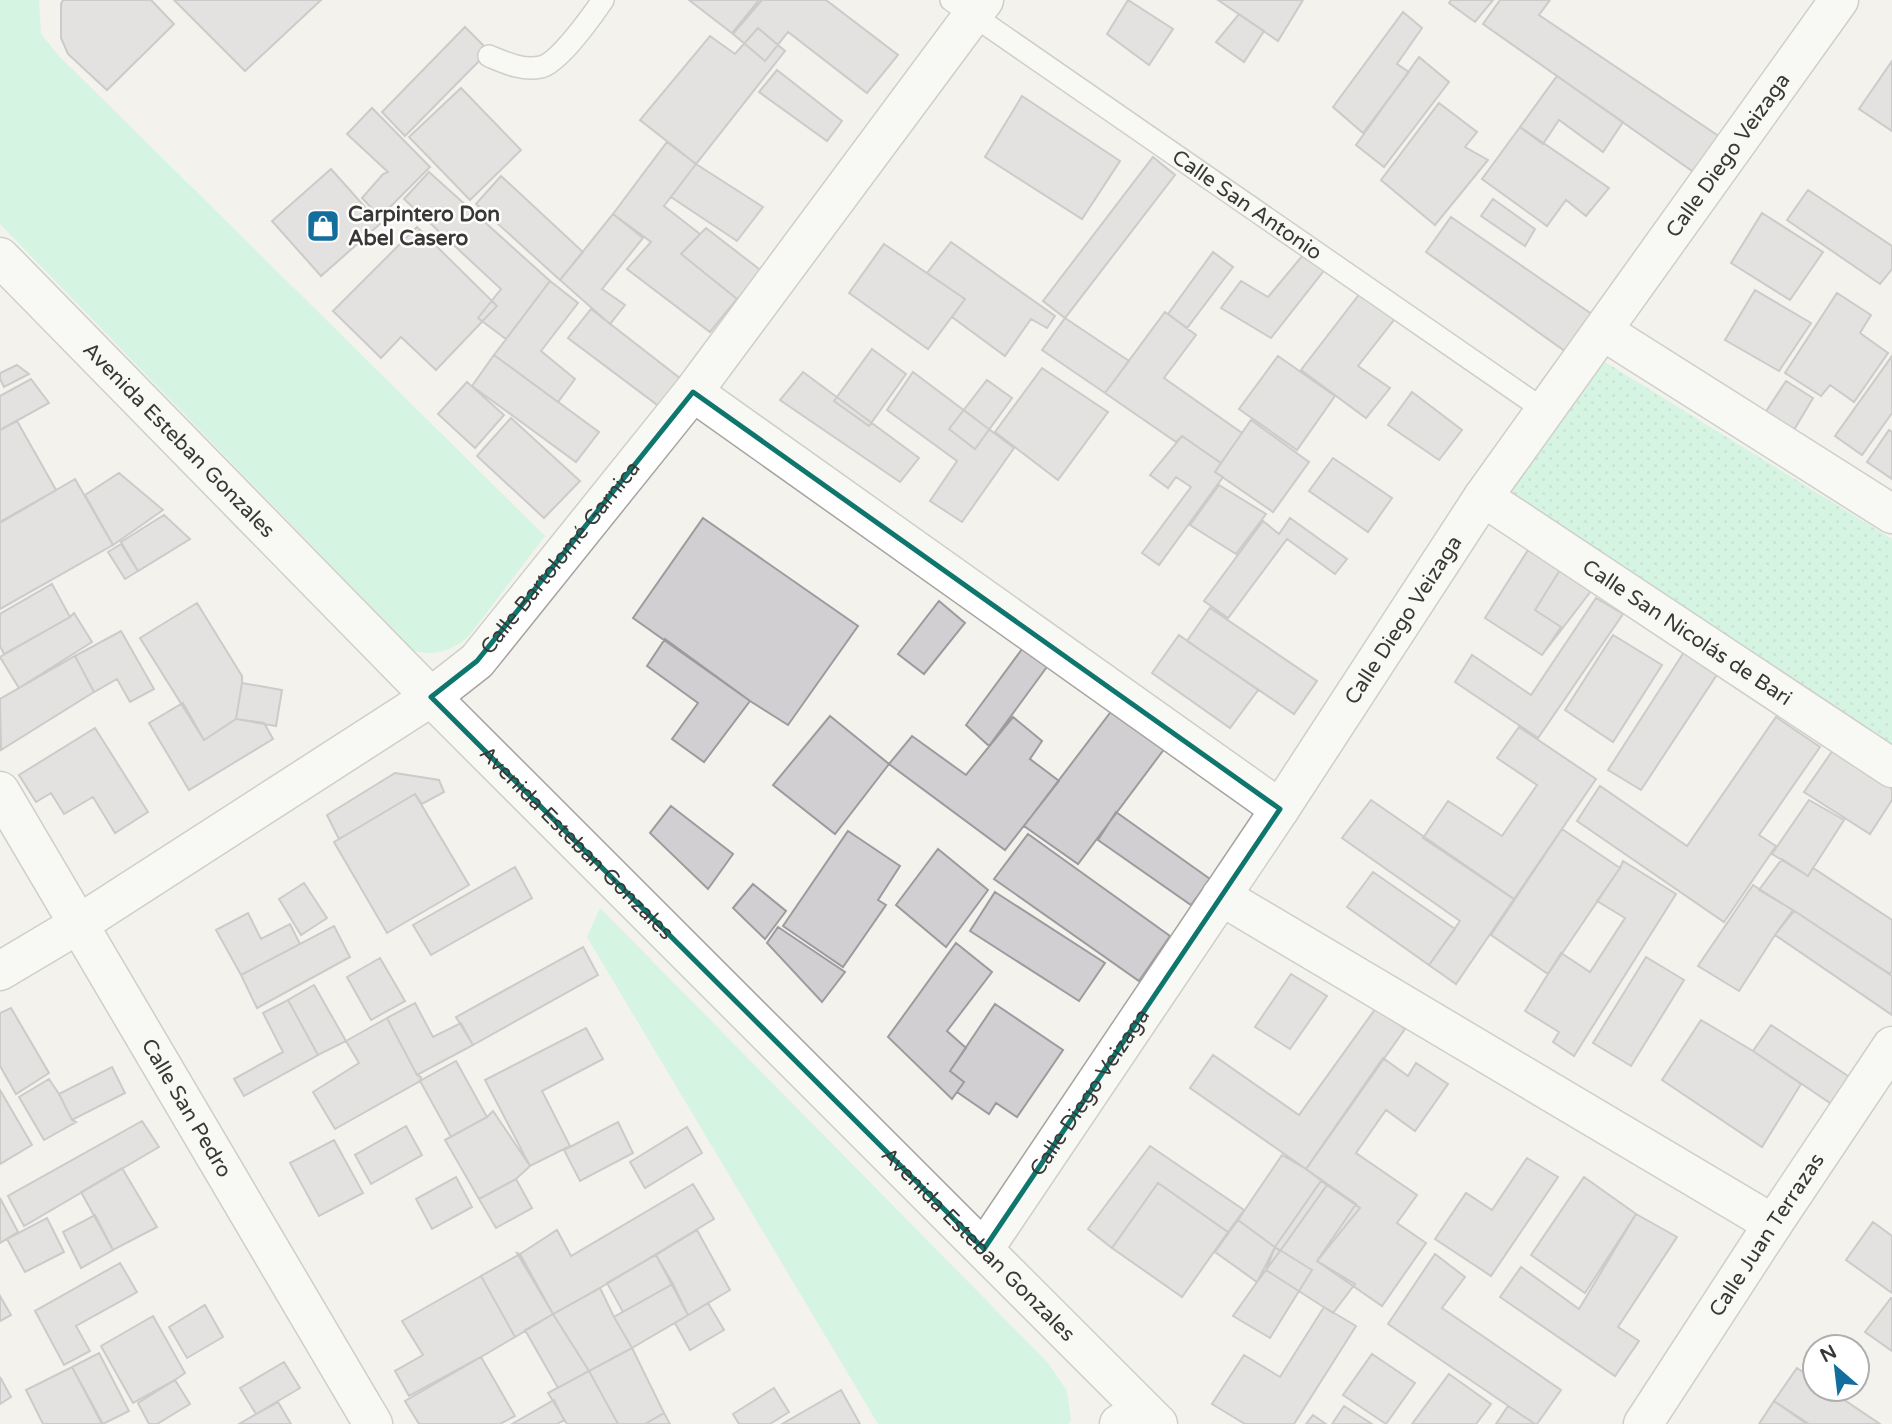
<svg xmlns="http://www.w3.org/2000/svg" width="1892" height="1424" font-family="'Varela Round',sans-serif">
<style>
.green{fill:#b4f5d4}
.park{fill:url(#park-dots)}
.building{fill:#d2cfd3;stroke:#9e9b9f;stroke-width:2}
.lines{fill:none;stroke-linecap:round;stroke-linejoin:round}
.service-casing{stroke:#a5a4a0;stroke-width:24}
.minor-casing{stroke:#a5a4a0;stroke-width:41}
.tertiary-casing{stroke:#a5a4a0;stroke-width:41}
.service{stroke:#fff;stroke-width:21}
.minor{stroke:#fff;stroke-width:38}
.tertiary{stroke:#fff;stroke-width:38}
.marked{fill:none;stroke:#0f766e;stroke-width:5;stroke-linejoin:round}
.labels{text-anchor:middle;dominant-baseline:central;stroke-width:5;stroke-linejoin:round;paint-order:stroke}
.street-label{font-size:21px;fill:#393836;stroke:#fff}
.poi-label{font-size:21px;font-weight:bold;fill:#393836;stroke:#fff;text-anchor:start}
</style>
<defs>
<pattern id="park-dots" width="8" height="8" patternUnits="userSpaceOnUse" patternTransform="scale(1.75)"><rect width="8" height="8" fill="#b4f5d4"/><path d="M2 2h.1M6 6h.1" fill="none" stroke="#9cd3b7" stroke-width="1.8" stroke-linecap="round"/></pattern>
</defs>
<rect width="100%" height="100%" fill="#f3f2ed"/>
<path class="green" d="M0 0H39L41 34 58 55 545 536 469 636C451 651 436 656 414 651L0 224Z
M600 908 1048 1363 1067 1391 1071 1420 1068 1424H878L587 937Z"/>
<path class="park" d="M1605 362 1892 539V751L1507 497Z"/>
<path class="building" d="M63 0H151L174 24 107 90 68 54 61 38V4Z
M174 0H321L245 71Z
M689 0H762L733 34Z
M759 0H826L898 55 867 93 788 32 765 61 732 33Z
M1128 0 1173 29 1149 65 1107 34Z
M1218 0H1303L1278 41Z
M1451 0H1493L1475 22 1449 3Z
M1500 0H1550L1539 15 1720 137 1695 173 1483 24Z
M1403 12 1422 28 1397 64 1409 72 1363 133 1333 107Z
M1239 14 1264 31 1244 62 1216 42Z
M465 27 489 51 405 136 382 112Z
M758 28 785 51 696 164 640 120 710 36 735 54Z
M1419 57 1449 82 1384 167 1356 145Z
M1892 61V131L1859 109Z
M777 70 842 121 827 141 759 92Z
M1557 76 1623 122 1603 152 1559 120 1543 144 1520 127Z
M461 88 521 150 470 200 409 137Z
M1022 96 1120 161 1082 219 985 157Z
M1439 103 1477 132 1465 147 1488 160 1435 225 1381 180Z
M372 108 430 167 380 217 362 198 383 174 388 172 347 134Z
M1520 127 1609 188 1586 216 1566 200 1547 226 1482 179Z
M667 142 696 164 664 206 700 234 681 254 737 299 710 332 627 269 651 242 613 214Z
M1153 157 1175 175 1065 318 1043 301Z
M696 164 763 207 737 241 671 197Z
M331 169 380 224 321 276 272 221Z
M429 172 550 281 506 339 478 318 501 289 404 199Z
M501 176 583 252 560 280 476 204Z
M1808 190 1892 246V269L1880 284 1787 220Z
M1493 199 1535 229 1525 246 1481 216Z
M1762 213 1823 252 1790 300 1731 263Z
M613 214 643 238 602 289 625 305 610 324 560 280Z
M1451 217 1596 317 1569 354 1426 252Z
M417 227 497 306 436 370 401 337 381 358 333 311Z
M706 228 763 272 737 299 681 254Z
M951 242 1055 316 1047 328 1031 319 1005 356 952 317 965 299 927 273Z
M884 244 965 299 928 349 849 293Z
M1213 252 1233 267 1187 328 1168 314Z
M1303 255 1326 268 1271 338 1221 308 1241 281 1268 297Z
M550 281 578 303 541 351 575 379 558 402 494 355Z
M1755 290 1811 323 1779 371 1725 340Z
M1361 292 1397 316 1358 366 1390 388 1366 418 1301 370Z
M1837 293 1871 315 1860 333 1888 353 1854 402 1830 385 1821 396 1785 373Z
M591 309 681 379 660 407 568 338Z
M1165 312 1196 335 1164 378 1242 433 1221 463 1182 436 1176 442 1105 393Z
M1065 318 1129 361 1105 393 1042 350Z
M872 349 906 374 869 426 834 401Z
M494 355 599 432 576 462 472 386Z
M1278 356 1335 396 1297 450 1239 409Z
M1892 356V413L1862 455 1835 436Z
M17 365 29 374 4 387 0 379V373Z
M1042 368 1108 412 1058 480 995 432Z
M803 372 919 458 900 482 780 400Z
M913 372 1014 448 962 522 930 501 957 461 887 410Z
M31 379 49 403 0 430V396Z
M987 380 1012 398 975 449 949 429Z
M1786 381 1813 398 1794 430 1765 413Z
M467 382 504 415 475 448 438 414Z
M1412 392 1462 430 1439 460 1388 425Z
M511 418 580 481 544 518 477 456Z
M1251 420 1309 462 1273 512 1215 472Z
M17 421 56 490 0 522V430Z
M1889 430 1892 432V479L1867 462Z
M1182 436 1221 463 1215 472 1223 477 1159 565 1142 553 1191 487 1176 477 1168 488 1150 475Z
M1333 458 1392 498 1368 532 1309 491Z
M119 473 163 510 113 545 85 495Z
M75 479 113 545 0 609V523Z
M1219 485 1266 514 1236 554 1190 525Z
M164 515 190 539 138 571 121 542Z
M703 518 858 626 788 725 750 701 633 618Z
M1290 518 1347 559 1335 574 1287 539 1228 618 1204 601 1263 521 1279 534Z
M121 544 138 571 125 579 108 552Z
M1528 550 1560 570 1535 610 1561 627 1542 655 1485 618Z
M1528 550 1591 591 1542 655 1485 618Z
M52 584 70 617 4 654 0 646V614Z
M1596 598 1623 614 1538 738 1455 682 1472 655 1531 695Z
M939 601 965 623 924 674 898 654Z
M197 603 242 676V683L236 719 204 740 140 638Z
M1210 608 1317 681 1294 714 1187 641Z
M74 613 92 642 19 688 0 657 70 617Z
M121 631 154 689 130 702 117 679 94 692 75 656Z
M1179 635 1258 690 1230 728 1152 673Z
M1613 635 1662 665 1613 742 1565 710Z
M665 639 750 701 704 762 672 739 698 703 647 666Z
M1028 641 1052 660 989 746 966 725Z
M1684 652 1718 673 1641 790 1608 770Z
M75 656 94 692 1 750 0 699Z
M242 683 282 690 276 726 236 719Z
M1129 688 1180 728 1078 864 1024 826Z
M183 703 204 740 236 719 264 723 273 739 189 790 149 723Z
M830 716 889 764 835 834 773 785Z
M1013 717 1042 741 1030 759 1059 781 1005 850 889 764 912 736 966 775Z
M1776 717 1820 747 1759 835 1776 846 1724 922 1577 821 1600 786 1687 846Z
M1519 727 1596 779 1514 899 1423 838 1448 801 1502 836 1537 785 1497 758Z
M95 728 148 812 115 833 93 797 64 814 51 793 36 802 19 775Z
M1833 750 1892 789V800L1870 834 1804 792Z
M395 773 439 780 444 792 422 804 415 794 339 839 327 815Z
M415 794 469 885 387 933 334 842Z
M1371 800 1514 899 1456 984 1429 965 1460 921 1342 838Z
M1809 800 1844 820 1808 876 1772 854Z
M671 806 733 854 708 889 650 833Z
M1116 812 1210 879 1191 905 1098 840Z
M1562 829 1620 868 1548 974 1491 935Z
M848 831 900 866 878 900 886 905 843 967 783 926Z
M1028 834 1170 936 1139 981 994 879Z
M938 849 988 890 946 947 896 905Z
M1782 859 1808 876 1813 868 1892 920V971L1890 974 1793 910 1759 890Z
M1623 861 1676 894 1574 1056 1553 1042 1559 1032 1525 1011 1561 953 1590 972 1625 918 1597 901 1620 868Z
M515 867 532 898 431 955 413 925Z
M1373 872 1455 929 1429 965 1347 907Z
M304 883 327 918 301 935 279 899Z
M753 884 786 911 765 939 733 908Z
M1753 885 1794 911 1775 935 1739 991 1698 966Z
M995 892 1105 963 1079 1001 970 931Z
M1793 910 1892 976V1015L1775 935Z
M248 913 261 939 290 924 300 944 241 975 216 930Z
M334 926 350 957 257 1008 241 975Z
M778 927 845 972 822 1002 767 943Z
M956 943 992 972 947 1031 966 1048 950 1071 964 1082 952 1099 888 1037Z
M583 947 598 975 473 1045 456 1017Z
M1646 957 1684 980 1631 1066 1593 1043Z
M380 958 405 1001 371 1020 347 977Z
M1291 974 1327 996 1290 1049 1255 1027Z
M314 985 346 1041 318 1055 288 1000Z
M288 1000 318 1055 244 1096 234 1079 283 1052 263 1013Z
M415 1003 433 1037 461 1023 473 1045 417 1075 387 1018Z
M995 1004 1063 1050 1017 1117 996 1103 989 1114 957 1092 964 1082 950 1071Z
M11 1008 49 1073 16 1094 0 1066V1013Z
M1376 1008 1405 1029 1306 1169 1190 1088 1213 1055 1299 1115Z
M387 1018 417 1075 421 1077 420 1081 335 1129 313 1092 359 1063 346 1041Z
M1701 1020 1753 1051 1801 1084 1762 1147 1662 1080Z
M1771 1025 1854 1080 1836 1107 1753 1051Z
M586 1028 603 1059 542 1091 570 1146 530 1166 485 1080Z
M1383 1058 1408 1076 1416 1063 1448 1084 1415 1131 1386 1110 1356 1153 1417 1195 1397 1223 1426 1243 1382 1306 1317 1261 1356 1204 1306 1169Z
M456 1061 487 1117 451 1137 420 1081Z
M112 1067 125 1093 72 1120 59 1094Z
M49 1079 59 1094 72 1120 76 1122 44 1140 19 1097Z
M0 1090 32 1145 0 1164Z
M493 1111 530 1166 516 1179 479 1199 445 1140 487 1117Z
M142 1121 159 1147 24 1226 8 1196Z
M618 1122 633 1153 580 1181 564 1150Z
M406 1126 422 1155 371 1184 355 1155Z
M687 1127 702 1153 645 1188 630 1162Z
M334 1140 363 1193 319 1216 290 1163Z
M1150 1146 1244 1210 1228 1232 1158 1183 1112 1248 1088 1229Z
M1282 1155 1306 1169 1327 1185 1280 1251 1238 1220Z
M1527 1158 1558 1177 1491 1276 1435 1239 1466 1193 1492 1210Z
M122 1168 157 1227 113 1250 81 1192Z
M456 1177 472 1207 432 1229 416 1199Z
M1584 1177 1636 1214 1585 1293 1531 1255Z
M516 1179 532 1208 496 1228 479 1199Z
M1321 1181 1360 1208 1317 1261 1355 1284 1333 1313 1266 1270 1275 1247Z
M1158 1183 1228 1232 1182 1297 1112 1248Z
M693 1184 714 1219 600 1288 553 1314 517 1253 520 1254 557 1230 571 1256Z
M0 1198 18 1232 0 1243Z
M1636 1214 1677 1237 1618 1327 1639 1341 1615 1376 1500 1297 1521 1267 1579 1309Z
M95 1215 113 1250 81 1268 63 1232Z
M47 1218 64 1252 25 1272 7 1239Z
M1238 1220 1280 1251 1257 1282 1215 1252Z
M1873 1222 1892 1236V1293L1846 1260Z
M697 1230 730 1290 688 1315 656 1255Z
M1275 1247 1312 1270 1270 1338 1233 1316 1257 1282Z
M520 1254 553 1314 515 1337 481 1276Z
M1435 1254 1465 1277 1442 1308 1561 1390 1537 1424H1535L1388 1324Z
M656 1255 673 1284 623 1312 607 1283Z
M120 1263 137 1292 76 1326 90 1351 64 1365 35 1311Z
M481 1276 515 1337 481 1357 409 1396 395 1371 423 1355 402 1321Z
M673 1284 688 1315 632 1348 614 1317Z
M600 1288 614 1317 632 1348 589 1371 553 1314Z
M0 1296 11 1315 0 1321Z
M1891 1298H1892V1351L1865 1332Z
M708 1303 724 1330 690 1350 675 1323Z
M205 1305 223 1337 187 1358 169 1327Z
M1324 1307 1356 1326 1294 1424H1245L1212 1404 1244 1355 1280 1377Z
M553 1314 589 1371 558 1388 525 1330Z
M153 1316 185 1373 175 1380 133 1403 101 1346Z
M632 1348 664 1413 645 1424H618L589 1371Z
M99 1353 129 1411 103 1424 72 1367Z
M1372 1354 1415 1383 1386 1424 1343 1395Z
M481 1357 515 1416 500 1424H419L405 1401Z
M284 1362 300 1388 256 1414 240 1388Z
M72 1367 102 1424H43L26 1390Z
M1797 1368 1815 1380V1389H1828L1880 1424H1807L1774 1401Z
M589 1371 618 1424H567L548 1393Z
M1449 1374 1491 1404 1476 1424H1412Z
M0 1377 11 1397 0 1404Z
M175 1380 190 1404 157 1424H149L138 1403Z
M774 1388 789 1412 770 1424H739L733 1414Z
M841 1390 860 1424H782Z
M554 1400 564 1420 557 1424H512Z
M1774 1401 1809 1424H1759Z
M278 1402 291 1424H239L256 1414Z
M1344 1406 1372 1424H1332Z
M1508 1406 1535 1424H1496Z
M664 1413 670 1424H645Z
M1313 1415 1326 1424H1306Z"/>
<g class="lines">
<defs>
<g id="service">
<path id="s1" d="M951 0 1544 410"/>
<path d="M489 56C506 63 523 71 541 67 559 63 592 16 603 0"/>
</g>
<g id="minor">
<path d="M1603 331 1892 514"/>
<path d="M693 392 1280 809"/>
<path id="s2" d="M1483 497 1892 768"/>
<path id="s3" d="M0 791 373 1424"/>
<path d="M1221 896 1773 1224"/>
<path id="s4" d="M0 971 79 924 431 697 477 661 693 392 984 0"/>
<path id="s5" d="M984 1249 1280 809 1483 497 1839 0"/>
<path d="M1119 1424 1143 1410"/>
<path id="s6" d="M1643 1424 1773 1224 1892 1046"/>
</g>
<g id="tertiary">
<path id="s7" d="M0 257 431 697 1158 1424"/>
</g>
</defs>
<use href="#service" class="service-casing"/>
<use href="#minor" class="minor-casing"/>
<use href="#tertiary" class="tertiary-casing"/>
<use href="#service" class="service"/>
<use href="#minor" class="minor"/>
<use href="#tertiary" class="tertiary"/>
</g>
<path d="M0 0H1892V1424H0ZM693 392 1280 809 984 1249 431 697 477 661Z" fill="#f3f2ed" fill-opacity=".55" fill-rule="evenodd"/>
<path class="marked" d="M693 392 1280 809 984 1249 431 697 477 661Z"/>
<defs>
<symbol id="shop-square" viewBox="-11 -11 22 22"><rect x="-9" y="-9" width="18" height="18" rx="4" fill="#146e9d" stroke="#fff"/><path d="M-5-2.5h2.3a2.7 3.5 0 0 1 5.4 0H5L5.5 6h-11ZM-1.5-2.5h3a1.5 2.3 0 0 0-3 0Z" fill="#fff"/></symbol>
</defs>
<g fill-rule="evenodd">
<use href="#shop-square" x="304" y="207" width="38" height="38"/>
</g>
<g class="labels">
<g class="street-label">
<text stroke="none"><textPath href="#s5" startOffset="1323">Calle Diego Veizaga</textPath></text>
<text stroke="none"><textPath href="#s1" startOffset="360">Calle San Antonio</textPath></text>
<text stroke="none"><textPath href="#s7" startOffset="256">Avenida Esteban Gonzales</textPath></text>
<text stroke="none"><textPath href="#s4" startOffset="702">Calle Bartolomé Garnica</textPath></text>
<text stroke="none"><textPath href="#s5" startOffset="756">Calle Diego Veizaga</textPath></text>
<text stroke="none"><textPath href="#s2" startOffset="245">Calle San Nicolás de Bari</textPath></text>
<text stroke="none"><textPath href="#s7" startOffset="822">Avenida Esteban Gonzales</textPath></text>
<text stroke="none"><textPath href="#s5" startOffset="189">Calle Diego Veizaga</textPath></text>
<text stroke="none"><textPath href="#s3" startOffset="368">Calle San Pedro</textPath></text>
<text stroke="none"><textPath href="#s6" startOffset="226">Calle Juan Terrazas</textPath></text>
<text stroke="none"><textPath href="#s7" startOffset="1390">Avenida Esteban Gonzales</textPath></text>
</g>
<g class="poi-label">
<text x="348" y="214">Carpintero Don<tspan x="348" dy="24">Abel Casero</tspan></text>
</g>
</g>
<g transform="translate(1836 1368) rotate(332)"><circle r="33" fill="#ffffff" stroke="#b0afaf" stroke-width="2"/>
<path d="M0-5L12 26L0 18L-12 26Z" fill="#146e9d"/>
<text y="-10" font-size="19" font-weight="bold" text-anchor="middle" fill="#393836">N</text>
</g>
</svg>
